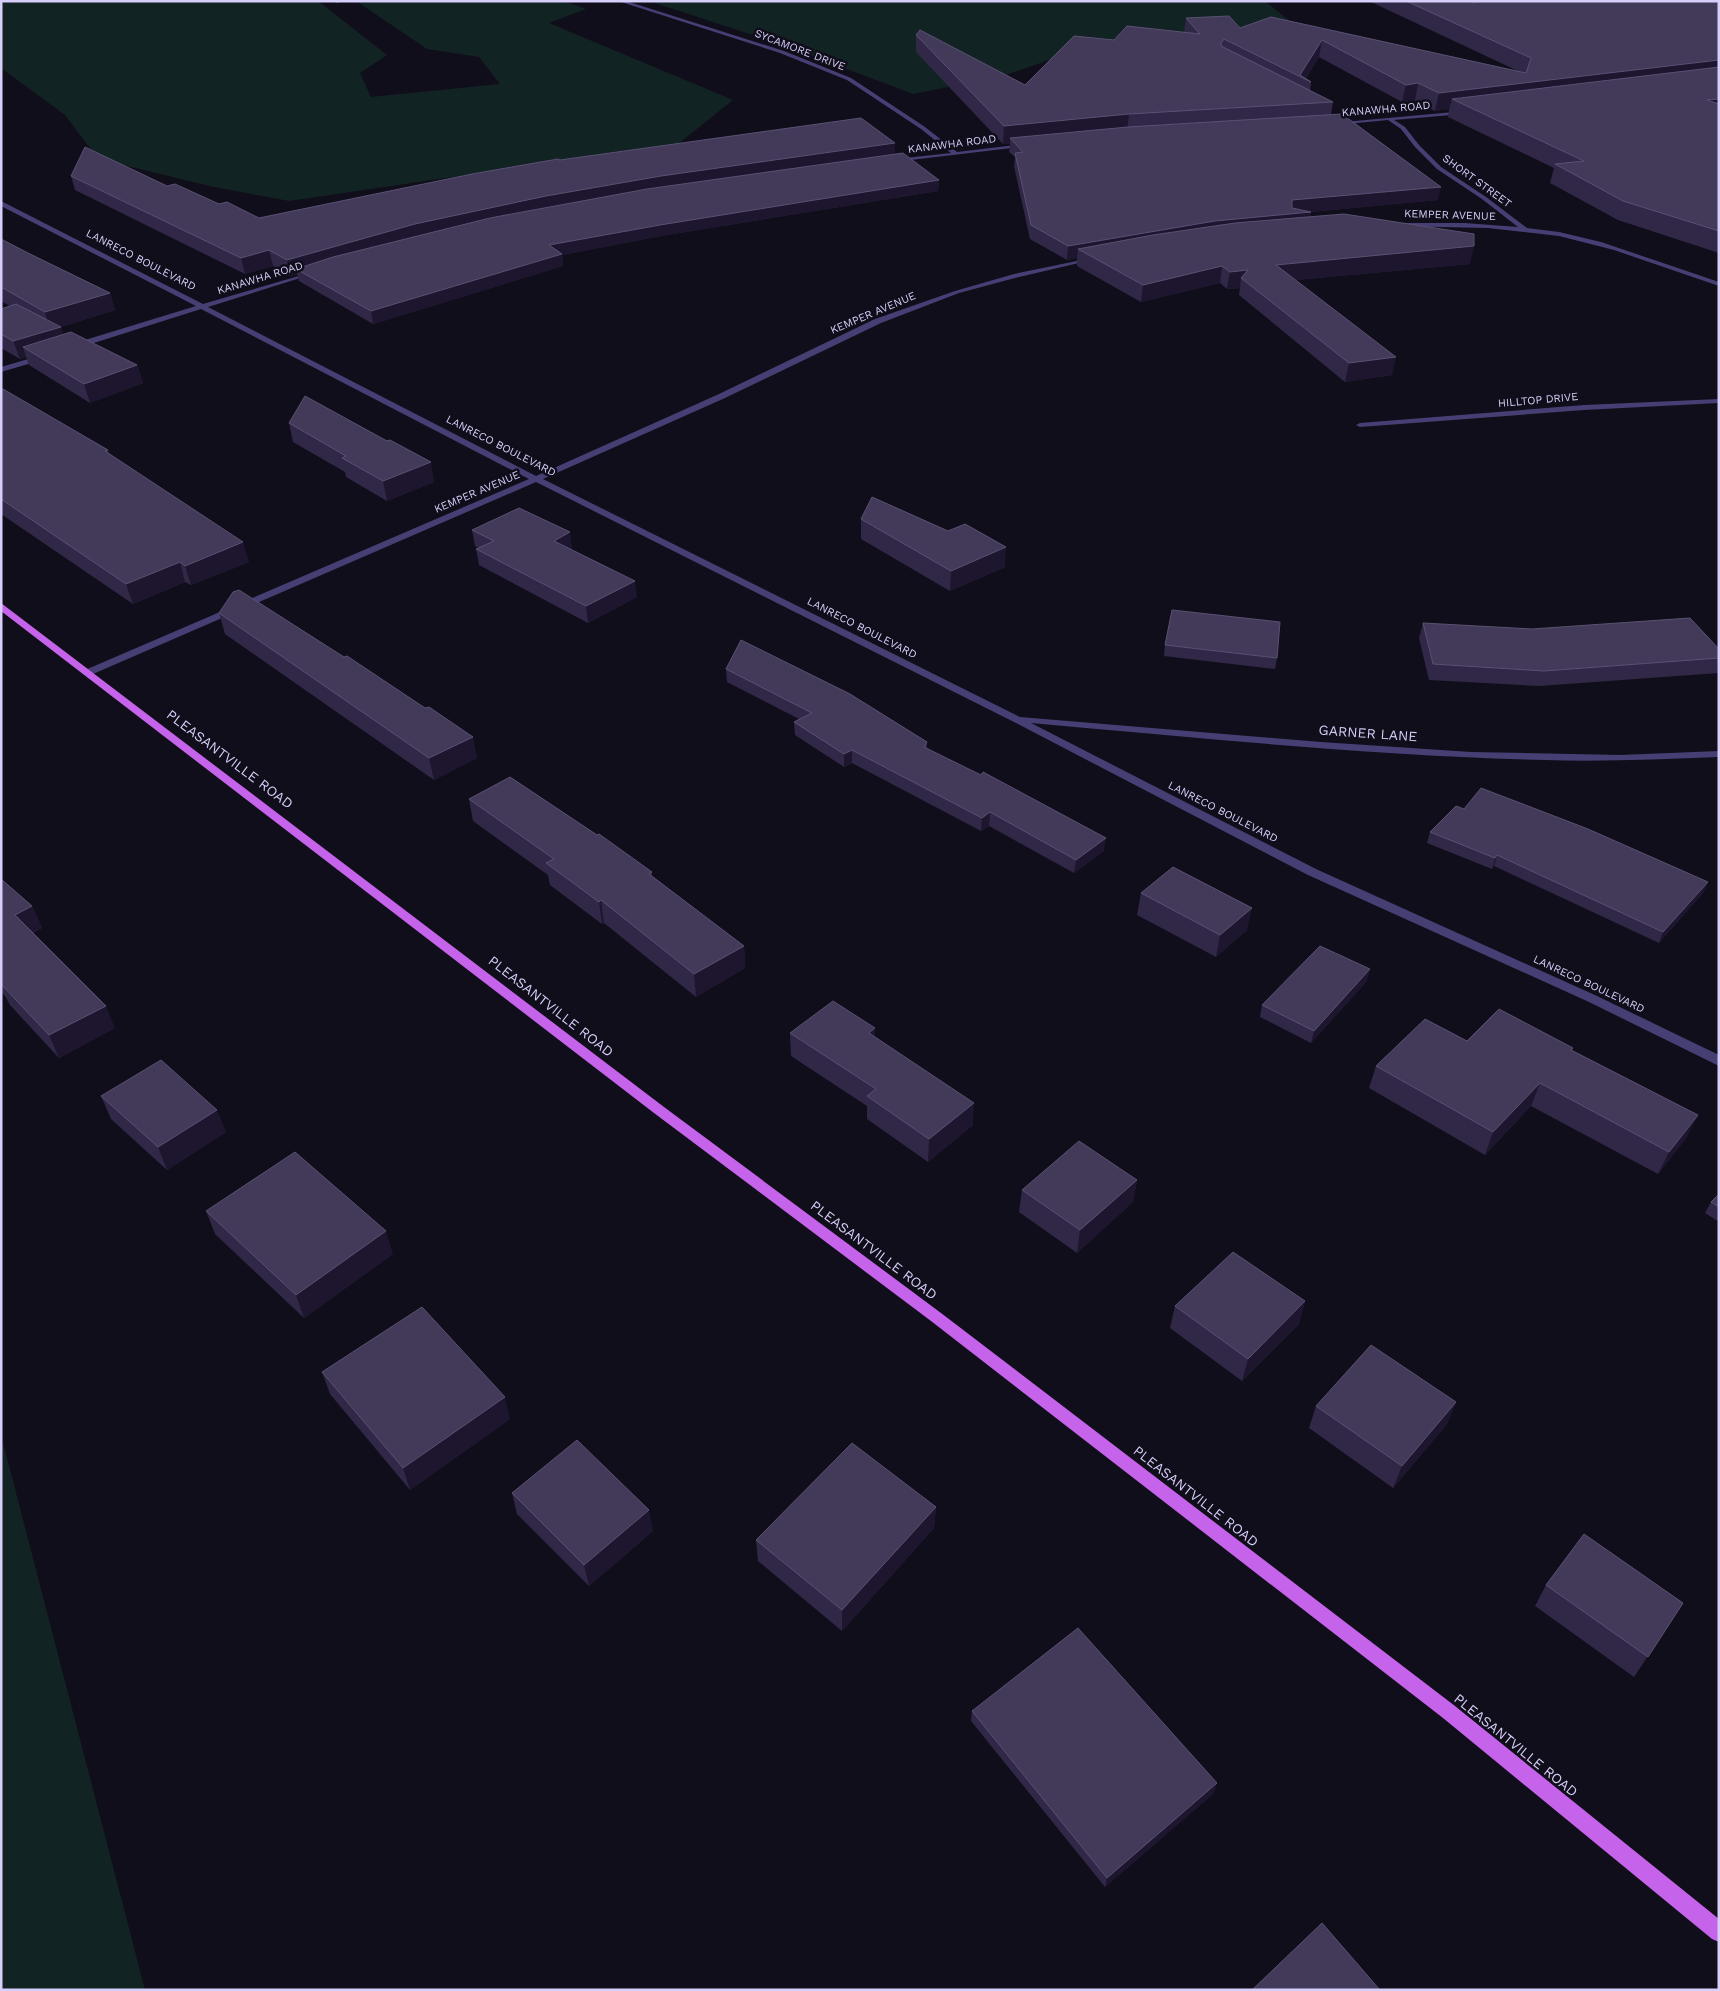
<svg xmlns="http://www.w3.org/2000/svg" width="1720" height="1991" font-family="'Work Sans',sans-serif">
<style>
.green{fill:#122324}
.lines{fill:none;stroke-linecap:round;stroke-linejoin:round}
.minor{fill:#463f74;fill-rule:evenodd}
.major{fill:#c663eb;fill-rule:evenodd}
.wall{fill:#312847}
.shaded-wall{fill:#1d162e}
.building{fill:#433a5a;stroke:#5a5173}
.labels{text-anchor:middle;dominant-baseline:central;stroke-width:5;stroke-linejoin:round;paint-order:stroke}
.far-street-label{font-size:11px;fill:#d7cef9;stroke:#110e1b}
.street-label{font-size:14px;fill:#d7cef9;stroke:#110e1b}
</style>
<rect width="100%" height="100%" fill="#110e1b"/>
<path class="green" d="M1 1H318L387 55 360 73 371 97 500 84 479 57 427 49 356 1H564L586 9 549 23 733 100 678 144 289 201 214 187 98 159 65 115 1 68Z
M649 1H1265L1303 32 1055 58 1000 77 913 94 786 46Z
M1 1435 145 1990H1Z"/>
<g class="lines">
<path class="minor" d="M334 1H339V2L337 3Z
M618 1H626L784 51 851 78 925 127 957 152 1025 144 1028 146 894 162 896 159 951 153 921 129 847 80 780 53Z
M1465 111 1463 114 1394 120 1405 127 1419 145 1441 167 1486 197 1527 228 1559 232 1601 242 1719 282V286L1614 250 1559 236 1488 228 1392 226 1391 225 1394 223H1464L1518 227 1482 199 1437 169 1415 147 1401 129 1388 120 1336 125 1333 123Z
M1 201 203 304 316 271V273L208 307 536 476 719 394 875 319 955 291 1014 274 1096 257V259L1015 278 959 293 881 323 725 398 543 479 1020 717 1321 742 1471 752 1620 755 1719 751V757C1661 759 1603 762 1545 760 1373 756 1202 738 1031 723L1316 869 1597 996 1719 1055V1066L1589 1002 1308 875 1012 721 536 482 93 674H85V670L529 479 201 309 78 348H72V344L196 306 1 206Z
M42 355 46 357 45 359 1 372V367Z
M1719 399V403L1584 410 1360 427 1356 425 1360 423 1584 405Z"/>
<path class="major" d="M1 603 664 1107 941 1313 1455 1706 1719 1919V1942L1712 1939 1443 1718 931 1321 654 1113 1 611Z"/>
</g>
<path class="wall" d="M1369 1H1719V253L1618 220 1550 183 1554 168 1448 117 1449 109 1435 111 1415 101 1402 102 1319 57 1306 78 1311 82 1310 91 1333 102 1331 115 1438 200 1311 212 1310 217 1470 264 1296 280 1392 375 1345 382 1239 295 1240 288 1227 289 1220 283 1141 302 1077 266V258L1067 260 1030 239 1014 166 1015 157 1009 152 1010 144H1003L916 52V35L1025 85 1114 40 1184 32 1186 18 1240 28 1271 17 1520 72Z
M895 154 939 180 938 191 661 236 562 255 563 266 373 324 299 281 297 274 290 276 273 266 245 274 75 190 71 176 167 186 259 218 560 160Z
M1 239 28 253 110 293 115 310 61 327 63 334 137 365 143 383 90 403 29 365 26 357 20 359 1 348V309L10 306 1 301Z
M1 390 108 450 109 454 249 562 191 585 185 582 133 604 1 514Z
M289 423 434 482 387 501 346 477 345 472 293 442Z
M861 519 1005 567 950 591 861 539Z
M472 530 572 548 571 549 637 597 588 623 479 565 476 549 479 548 475 546Z
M219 613 477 758 434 780 225 634Z
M1423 623 1532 629 1719 649V673L1539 686 1429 680 1419 638Z
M1165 645 1277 658 1275 669 1164 656Z
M726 669 927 742V748L1104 851 1074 873 989 826 981 831 852 763 844 767 795 735 794 722 799 719 727 682Z
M469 799 652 872V876L744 946 745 968 696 997 604 923 602 924 550 885 548 875 473 821Z
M1464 809 1708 882 1703 893 1659 943 1494 866 1492 869 1427 843 1430 832Z
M1 879 32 906 42 928 33 933 115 1028 59 1058 10 1005 5 996 1 992Z
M1141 893 1247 930 1216 957 1137 915Z
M1367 981 1311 1043 1260 1017 1262 1005Z
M790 1033 875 1037 973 1125 928 1162 867 1119V1106L791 1056Z
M1467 1041 1573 1048 1572 1051 1687 1137 1658 1174 1531 1106 1485 1155 1369 1088 1376 1066Z
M101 1096 226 1132 167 1170 111 1119Z
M1137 1180 1133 1202 1077 1253 1019 1212 1022 1190Z
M1719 1194V1222L1705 1213 1711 1202Z
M206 1211 393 1254 304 1318 215 1234Z
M1305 1301 1299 1324 1242 1381 1170 1328 1175 1306Z
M322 1372 510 1419 410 1490 330 1394Z
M1456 1402 1447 1424 1393 1488 1309 1428 1316 1406Z
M512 1493 653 1531 589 1586 517 1514Z
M936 1507 934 1528 842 1631 758 1561 756 1540Z
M1546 1585 1683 1603 1634 1677 1535 1606Z
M972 1711 1214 1793 1105 1887 971 1721Z"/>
<path class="shaded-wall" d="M1322 40 1319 57 1305 79 1300 75Z
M1719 60V77L1452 99 1449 109 1435 111 1439 93Z
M1418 83 1415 101 1402 102 1406 85Z
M1719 99V116L1707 100Z
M1129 114 1127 132 1010 138V144H1003L1004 126Z
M895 143V158L296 269 297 274 290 276 287 260 415 224 546 196 661 176Z
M939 180 938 191 661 236 562 255 563 266 373 324 371 311 549 245 660 225Z
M1441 187 1438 200 1311 212 1309 225 1078 249 1077 258 1067 260 1068 246 1292 200Z
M1474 246 1470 264 1274 282 1276 265Z
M269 250 273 266 245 274 241 258Z
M1222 266 1220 283 1141 302 1143 285Z
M1248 270 1241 278 1240 288 1227 289 1230 272Z
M110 293 115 310 61 327 67 345 23 347 26 357 20 359 13 341 50 330 45 312Z
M1396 357 1392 375 1345 382 1349 363Z
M137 365 143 383 90 403 84 384Z
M431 462 434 482 387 501 383 481Z
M570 532 572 548 556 556 554 541Z
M243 542 249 562 191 585 185 566Z
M1006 547 1005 567 950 591 951 571Z
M180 562 185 582 133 604 126 584Z
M635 581 637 597 588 623 586 606Z
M473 737 477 758 434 780 429 758Z
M852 750V763L844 767V754Z
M990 812 989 826 981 831 982 818Z
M1106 838 1104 851 1074 873 1076 860Z
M1497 855 1494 866 1492 869 1495 858Z
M1708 882 1703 893 1659 943 1663 932Z
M601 900 604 923 602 924 599 902Z
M32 906 42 928 24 937 15 915Z
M1252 908 1247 930 1216 957 1220 935Z
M744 946 745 968 696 997 694 974Z
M1370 969 1367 981 1311 1043 1314 1031Z
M106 1006 115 1028 59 1058 49 1035Z
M875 1028V1051L869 1033Z
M1540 1083 1531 1106 1485 1155 1493 1132Z
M974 1103 973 1125 928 1162 929 1139Z
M217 1110 226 1132 167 1170 158 1147Z
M1698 1115 1687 1137 1658 1174 1669 1152Z
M1137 1180 1133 1202 1077 1253 1080 1230Z
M386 1231 393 1254 304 1318 296 1295Z
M1305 1301 1299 1324 1242 1381 1248 1359Z
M505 1397 510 1419 410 1490 403 1468Z
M1456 1402 1447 1424 1393 1488 1402 1466Z
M936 1507 934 1528 842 1631V1610Z
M649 1510 653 1531 589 1586 584 1565Z
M1217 1783 1214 1793 1105 1887 1107 1878Z"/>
<path class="building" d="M1406 1H1469L1472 3 1484 1H1719V60L1439 93 1418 83 1406 85 1322 40 1300 75 1311 82 1224 39 1221 43V46L1333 102 1129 114 1004 126 916 35 920 30 1025 85 1074 36 1114 40 1127 26 1200 34 1186 18 1229 16 1240 28 1271 17 1526 73 1531 58Z
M1719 67V99L1707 100 1719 104V231L1623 201 1555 164 1584 161 1452 99Z
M1342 114 1441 187 1292 200V208L1311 212 1215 221 1068 246 1031 225 1015 153 1023 152 1010 138 1128 127Z
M861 118 895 143 661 176 546 196 415 224 287 260 269 250 241 258 71 176 85 147 167 186 175 184 219 204 227 202 259 218 472 174 558 159 560 160Z
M903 153 939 180 660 225 549 245 562 254 371 311 296 269 333 257 490 218 647 189Z
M1344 214 1474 234V246L1276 265 1396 357 1349 363 1241 278 1248 270 1230 272 1222 266 1143 285 1078 249 1153 235 1235 223Z
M1 239 28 253 110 293 45 312 1 287Z
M16 304 61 327 13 341 1 334V309Z
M71 332 137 365 84 384 23 347Z
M3 389 108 450 105 451 243 542 185 566 180 562 126 584 1 499V390Z
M305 396 387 441 390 440 431 462 383 481 342 458 346 456 289 423Z
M872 497 948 531 965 524 1006 547 951 571 861 519Z
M519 508 570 532 554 541 635 581 586 606 476 549 494 541 472 530Z
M239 590 344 657 347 656 425 708 429 707 473 737 429 758 219 613 233 592Z
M1172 610 1280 622 1277 658 1165 645Z
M1690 618 1719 649V658L1544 671 1433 664 1423 623 1532 629Z
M741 640 850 694 927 742 924 747 981 775 983 772 1106 838 1076 860 990 812 982 818 852 750 844 754 794 722 812 713 726 669Z
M510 777 597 835 599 834 652 872 649 874 744 946 694 974 601 900 599 902 546 863 554 859 469 799Z
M1481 788 1588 829 1708 882 1663 932 1497 855 1495 858 1430 832 1456 806 1464 809Z
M1173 867 1252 908 1220 935 1141 893Z
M1 879 32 906 15 915 106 1006 49 1035 1 984V981L3 980 1 979Z
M1320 946 1370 969 1314 1031 1262 1005Z
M833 1001 875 1028 869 1033 974 1103 929 1139 867 1096 876 1089 790 1033Z
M1499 1009 1573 1048 1571 1050 1698 1115 1669 1152 1540 1083 1493 1132 1376 1066 1425 1019 1467 1041Z
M161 1060 217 1110 158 1147 101 1096Z
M1079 1141 1137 1180 1080 1230 1022 1190Z
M295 1152 386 1231 296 1295 206 1211Z
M1719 1194V1207L1711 1202Z
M1233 1252 1305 1301 1248 1359 1175 1306Z
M422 1307 505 1397 403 1468 322 1372Z
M1371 1345 1456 1402 1402 1466 1316 1406Z
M577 1440 649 1510 584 1565 512 1493Z
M852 1443 936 1507 842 1610 756 1540Z
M1584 1534 1683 1603 1648 1657 1546 1585Z
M1078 1628 1217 1783 1107 1878 972 1711Z
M1322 1923 1380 1990H1252Z"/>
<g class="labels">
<g class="far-street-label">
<text transform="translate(800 50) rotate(21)">SYCAMORE DRIVE</text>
<text transform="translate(1386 109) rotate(-5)">KANAWHA ROAD</text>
<text transform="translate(952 144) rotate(-7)">KANAWHA ROAD</text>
<text transform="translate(1477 181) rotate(36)">SHORT STREET</text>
<text transform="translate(1450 215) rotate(2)">KEMPER AVENUE</text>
<text transform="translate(141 260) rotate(27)">LANRECO BOULEVARD</text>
<text transform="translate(260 278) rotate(-17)">KANAWHA ROAD</text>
<text transform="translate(873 313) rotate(-23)">KEMPER AVENUE</text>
<text transform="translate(1538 400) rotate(-5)">HILLTOP DRIVE</text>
<text transform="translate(501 446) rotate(27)">LANRECO BOULEVARD</text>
<text transform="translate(477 492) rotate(-23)">KEMPER AVENUE</text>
<text transform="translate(862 628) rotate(27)">LANRECO BOULEVARD</text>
<text transform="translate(1223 812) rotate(27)">LANRECO BOULEVARD</text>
<text transform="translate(1589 984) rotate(25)">LANRECO BOULEVARD</text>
</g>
<g class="street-label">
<text transform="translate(1368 733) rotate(4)">GARNER LANE</text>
<text transform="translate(230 759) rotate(37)">PLEASANTVILLE ROAD</text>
<text transform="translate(551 1006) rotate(38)">PLEASANTVILLE ROAD</text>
<text transform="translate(874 1250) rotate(37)">PLEASANTVILLE ROAD</text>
<text transform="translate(1196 1496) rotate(38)">PLEASANTVILLE ROAD</text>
<text transform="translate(1516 1745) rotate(39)">PLEASANTVILLE ROAD</text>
</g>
</g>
<rect width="1720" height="1991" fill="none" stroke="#d7cef9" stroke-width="5"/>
</svg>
